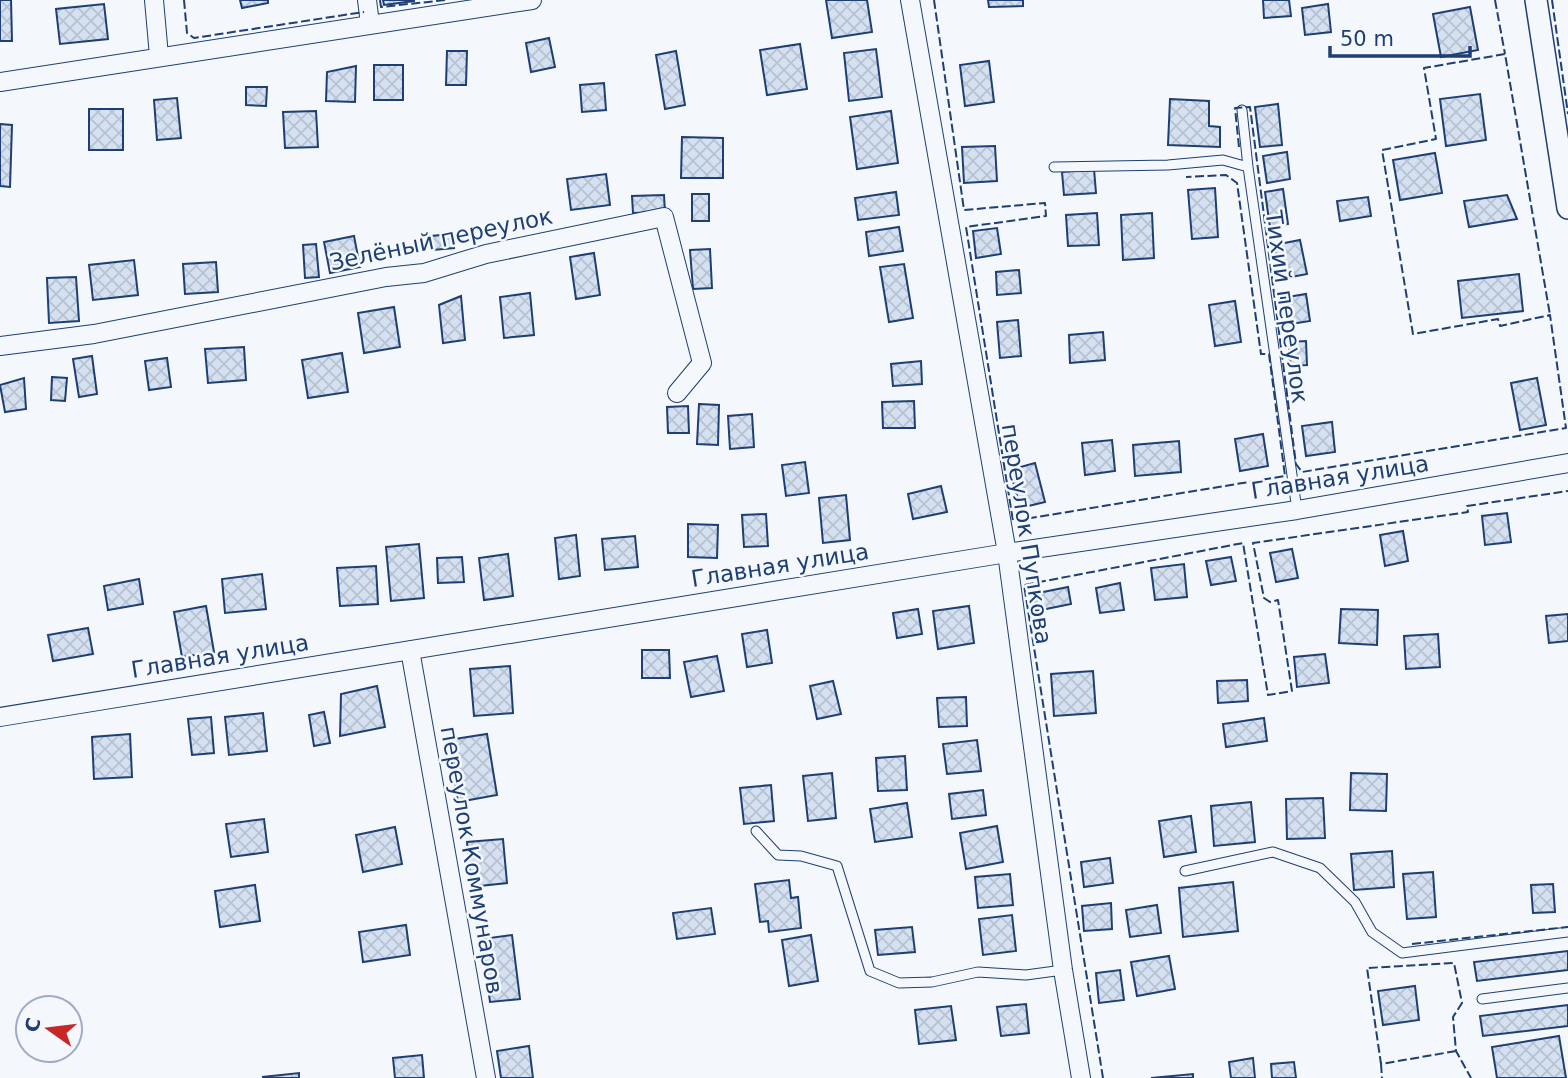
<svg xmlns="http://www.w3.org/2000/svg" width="1568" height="1078" font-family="'DejaVu Sans',sans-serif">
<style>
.building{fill:url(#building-cross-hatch);stroke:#1d3f73;stroke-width:2}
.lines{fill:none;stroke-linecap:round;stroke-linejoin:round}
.service-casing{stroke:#1d3f73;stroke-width:11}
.minor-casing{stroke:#1d3f73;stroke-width:20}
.tertiary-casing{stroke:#1d3f73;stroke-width:24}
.service{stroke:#f4f7fb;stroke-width:9}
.minor{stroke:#f4f7fb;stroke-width:18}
.tertiary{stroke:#f4f7fb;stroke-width:21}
.fence{stroke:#1d3f73;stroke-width:2;stroke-dasharray:9 3.5;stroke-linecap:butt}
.labels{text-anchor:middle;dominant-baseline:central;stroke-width:5;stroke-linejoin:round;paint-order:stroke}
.street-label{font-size:23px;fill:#1d3f73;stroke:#f4f7fb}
</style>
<defs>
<pattern id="building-cross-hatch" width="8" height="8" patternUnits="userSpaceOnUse" patternTransform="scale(1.75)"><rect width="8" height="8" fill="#d5e0f0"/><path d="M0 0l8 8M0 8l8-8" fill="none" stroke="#b6c1d1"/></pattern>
</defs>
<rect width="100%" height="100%" fill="#f4f7fb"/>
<path class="building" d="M0 0H11L12 41H0Z
M240 0H268V3L242 8Z
M383 0H414V1L384 5Z
M826 0H867L872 32 832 38Z
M988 0H1023V6L989 7Z
M1263 0H1289L1291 16 1264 18Z
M104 4 108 39 60 44 56 9Z
M1328 4 1331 32 1305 35 1302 8Z
M1470 7 1478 50 1441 57 1433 14Z
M549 38 555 67 531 72 526 43Z
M800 44 807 89 767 95 760 50Z
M876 49 882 97 849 101 844 53Z
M447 51H467L466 85H446Z
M676 51 685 105 665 109 656 55Z
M989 61 994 102 965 106 960 65Z
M374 65H403V100H374Z
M356 66 355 102 326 101 327 72Z
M604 83 606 110 582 112 580 85Z
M246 87H267L266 106 246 105Z
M1480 94 1486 140 1446 146 1440 99Z
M177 98 181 138 157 140 154 100Z
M1170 99 1209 101V126L1220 127V147L1168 145Z
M1278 104 1282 145 1260 147 1255 107Z
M89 109H123V150H89Z
M316 111 318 147 285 148 283 112Z
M891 111 898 163 857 169 850 117Z
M0 124 12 125 10 187 0 186Z
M682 137 723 138V178H681Z
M995 146 997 181 964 183 962 147Z
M1287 152 1290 179 1267 183 1263 156Z
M1435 153 1442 193 1400 200 1393 160Z
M1094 169 1096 193 1064 195 1062 172Z
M606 174 610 205 571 210 567 179Z
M1215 188 1218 237 1192 239 1188 190Z
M1283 189 1288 224 1270 227 1265 192Z
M896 192 899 215 858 220 855 198Z
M692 194H709V221H692Z
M664 195 665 212 633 213 632 196Z
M1507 195 1517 219 1469 227 1464 201Z
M1368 197 1371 216 1340 221 1337 201Z
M1097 213 1099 245 1068 246 1066 215Z
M1152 213 1154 258 1123 260 1121 215Z
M899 227 903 251 869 256 866 232Z
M997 228 1001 254 976 258 973 231Z
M452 234 454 248 433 250 431 236Z
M354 236 360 267 330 273 324 242Z
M1300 240 1307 274 1281 279 1274 245Z
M316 244 319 277 305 278 303 245Z
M710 249 712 288 693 289 690 250Z
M594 253 600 295 576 299 570 257Z
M134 260 138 295 93 300 89 265Z
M216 262 218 292 185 294 183 264Z
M904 264 913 318 889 322 880 267Z
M1019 270 1021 293 997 295 996 272Z
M1519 274 1523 311 1462 318 1458 281Z
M76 277 79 321 49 323 47 278Z
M530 293 534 335 504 338 500 297Z
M1306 294 1310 321 1284 325 1281 298Z
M461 296 465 340 443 343 439 305Z
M1235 301 1241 342 1215 346 1209 305Z
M394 307 400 347 364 353 358 313Z
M1018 320 1021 356 1000 358 997 322Z
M1103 332 1105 360 1070 363 1069 335Z
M1306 341 1307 365 1290 366 1289 342Z
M244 347 246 380 208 383 205 349Z
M342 353 348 392 308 398 302 360Z
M92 356 97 394 79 397 73 359Z
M167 358 171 387 149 390 145 361Z
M921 361 922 384 893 386 891 364Z
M52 377 67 378 65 401 51 400Z
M24 378 26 409 5 412 0 385Z
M1537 378 1546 425 1520 430 1511 383Z
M914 401 915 428H883L882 402Z
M699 404 719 405 718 445 697 444Z
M688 406 689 433H668L667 407Z
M752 414 754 447 730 449 728 416Z
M1332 422 1335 452 1306 456 1302 426Z
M1263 434 1268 466 1240 471 1235 439Z
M1112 440 1115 471 1085 475 1082 443Z
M1179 441 1181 472 1135 476 1133 445Z
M805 462 809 493 786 496 782 465Z
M1035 463 1045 502 1020 508 1010 470Z
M941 486 947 512 913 519 908 494Z
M846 495 850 540 823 543 819 498Z
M1507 513 1511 542 1485 545 1482 516Z
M766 514 768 546 744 547 742 515Z
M688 524 718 525 717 558 688 557Z
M1403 531 1408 561 1385 566 1380 535Z
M576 535 580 576 559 579 555 538Z
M635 536 638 567 605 570 602 539Z
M419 544 424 598 391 601 386 547Z
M1292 549 1298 578 1276 582 1270 553Z
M508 554 513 596 484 600 479 558Z
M462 557 464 582 438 583 437 558Z
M1231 557 1236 581 1211 585 1206 561Z
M1184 564 1187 597 1155 600 1151 568Z
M376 566 378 604 340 606 337 568Z
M262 574 266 609 225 613 222 579Z
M139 579 143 604 108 610 104 586Z
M1120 583 1124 610 1100 613 1096 588Z
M1068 587 1071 604 1036 611 1033 594Z
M206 606 214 652 182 657 174 612Z
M969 606 974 643 938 649 933 611Z
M918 609 922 634 897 638 893 613Z
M1341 609 1378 610 1377 645 1339 643Z
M1568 614V641L1549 643 1546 616Z
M88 628 93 654 53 661 48 635Z
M767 630 772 663 747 667 742 634Z
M1438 634 1440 667 1406 669 1404 636Z
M642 650H669L670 678H642Z
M1325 654 1329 683 1297 687 1294 657Z
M717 656 724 691 691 697 684 662Z
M510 666 513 713 474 716 470 669Z
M1093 671 1096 713 1054 716 1051 674Z
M1247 680 1248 701 1218 703 1217 681Z
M833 681 841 714 817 719 810 686Z
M377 686 385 727 340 736 341 694Z
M966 697 967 726 939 727 937 698Z
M324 712 330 743 314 746 309 715Z
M263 713 267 751 229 755 225 717Z
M211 717 214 753 192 755 188 719Z
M1264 718 1267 741 1226 747 1223 724Z
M130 734 132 777 94 779 92 737Z
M487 734 497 795 458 802 448 740Z
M977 740 981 771 947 774 943 744Z
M905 756 907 790 878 791 876 758Z
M832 773 836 818 808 821 803 776Z
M1351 773 1387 774 1386 811 1350 810Z
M771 785 774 821 744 824 740 788Z
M983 790 986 815 952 819 949 794Z
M1323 798 1325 838 1287 839 1286 799Z
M1251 802 1255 842 1214 846 1211 806Z
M907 803 912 837 875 842 870 809Z
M1191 816 1196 852 1164 857 1159 821Z
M264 819 268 852 231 857 226 824Z
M997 826 1003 862 966 869 960 833Z
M395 827 402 864 363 872 356 835Z
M503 839 507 883 471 887 467 842Z
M1392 851 1394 887 1354 890 1351 854Z
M1110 858 1113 883 1084 887 1081 862Z
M1433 872 1436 917 1407 919 1403 874Z
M1010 874 1013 905 978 908 975 877Z
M789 880 791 898 798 897 801 928 769 932 768 921 760 922 755 884Z
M1233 882 1238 931 1183 937 1179 888Z
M1553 884 1555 912 1533 913 1531 885Z
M255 885 260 921 220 927 215 891Z
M1111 903 1112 929 1084 931 1082 906Z
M1157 905 1161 933 1130 937 1126 910Z
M711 908 715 934 677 939 673 913Z
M1012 915 1016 951 983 955 979 919Z
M406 925 410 955 363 962 359 932Z
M912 927 915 952 878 955 875 930Z
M512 935 520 999 490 1002 482 939Z
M811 935 818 981 789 986 782 940Z
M1568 951V970L1477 981 1474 962Z
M1169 956 1175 989 1137 996 1131 962Z
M1120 970 1124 1000 1099 1003 1096 973Z
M1415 986 1419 1020 1383 1025 1378 991Z
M1026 1004 1029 1033 1001 1036 997 1007Z
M1568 1005V1026L1483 1036 1480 1016Z
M951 1006 956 1040 919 1044 915 1010Z
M1559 1036 1566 1078H1497L1492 1047Z
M529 1046 533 1078H501L497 1051Z
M422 1055 424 1078H395L393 1058Z
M1253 1058 1255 1078H1231L1229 1062Z
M1294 1062 1296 1078H1272L1271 1064Z
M299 1073V1078H263V1077Z
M1193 1074V1078H1151Z"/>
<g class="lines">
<defs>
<path id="service" d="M1242 110 1248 167 1297 510
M1054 167 1168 165 1223 160 1248 167
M756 831 778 855 801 856 837 866 870 971 899 983 932 982 978 972 1026 975 1063 970
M1185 871 1273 852 1320 868 1355 902 1372 932 1402 953 1568 932
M1482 999 1568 988"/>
<path id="minor" d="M154 0 159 56
M367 0 370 24
M910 0 1007 553 1063 970 1081 1078
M0 82 532 0
M0 346 94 334 386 277 424 273 486 254 664 217 702 363 677 393
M410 650 486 1078
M0 717 1007 553 1297 510 1568 463"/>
<path id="tertiary" d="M1536 0 1568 208"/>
</defs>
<use href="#service" class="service-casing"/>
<use href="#minor" class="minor-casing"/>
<use href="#tertiary" class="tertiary-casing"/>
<use href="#service" class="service"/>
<use href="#minor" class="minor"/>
<use href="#tertiary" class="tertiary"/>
<path class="fence" d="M184 0 187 33 194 38 364 12
M380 0 381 7 446 0
M934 0 964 210 1045 203 1046 216 966 227 1013 521 1285 476 1269 354H1261L1237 183 1226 175 1186 177
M1495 0 1505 54
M1552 0 1568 114
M1239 147 1235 108 1250 107 1296 464 1302 472 1566 428 1550 315 1500 326 1498 319 1413 334 1382 150 1436 139 1424 68 1505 54 1550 315
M1412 944 1568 927
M1456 1051 1381 1064 1367 968 1454 963 1462 1003 1453 1017 1456 1051 1471 1078
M1381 1064 1382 1078
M1103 1078 1024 585 1243 543 1268 695 1292 691 1278 600 1270 602 1264 598 1253 543 1468 512 1467 506 1568 491"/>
</g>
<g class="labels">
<g class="street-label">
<text transform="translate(441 239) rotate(-12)">Зелёный переулок</text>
<text transform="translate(1287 307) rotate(82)">Тихий переулок</text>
<text transform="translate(1340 477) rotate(-9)">Главная улица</text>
<text transform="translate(1027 534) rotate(81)">переулок Пупкова</text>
<text transform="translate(780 565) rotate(-9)">Главная улица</text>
<text transform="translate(220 656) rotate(-9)">Главная улица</text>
<text transform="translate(472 860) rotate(80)">переулок Коммунаров</text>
</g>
</g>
<g transform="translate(49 1029) rotate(284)"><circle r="33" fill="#f4f7fb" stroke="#9eadc5" stroke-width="2"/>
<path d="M0-5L12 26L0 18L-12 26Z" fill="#c62828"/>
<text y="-10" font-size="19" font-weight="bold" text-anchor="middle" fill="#1d3f73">С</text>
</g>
<path d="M1330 46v10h140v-10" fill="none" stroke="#1d3f73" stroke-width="3.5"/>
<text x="1340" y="46" font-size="21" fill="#1d3f73" stroke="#f4f7fb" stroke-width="5" paint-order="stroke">50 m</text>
</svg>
